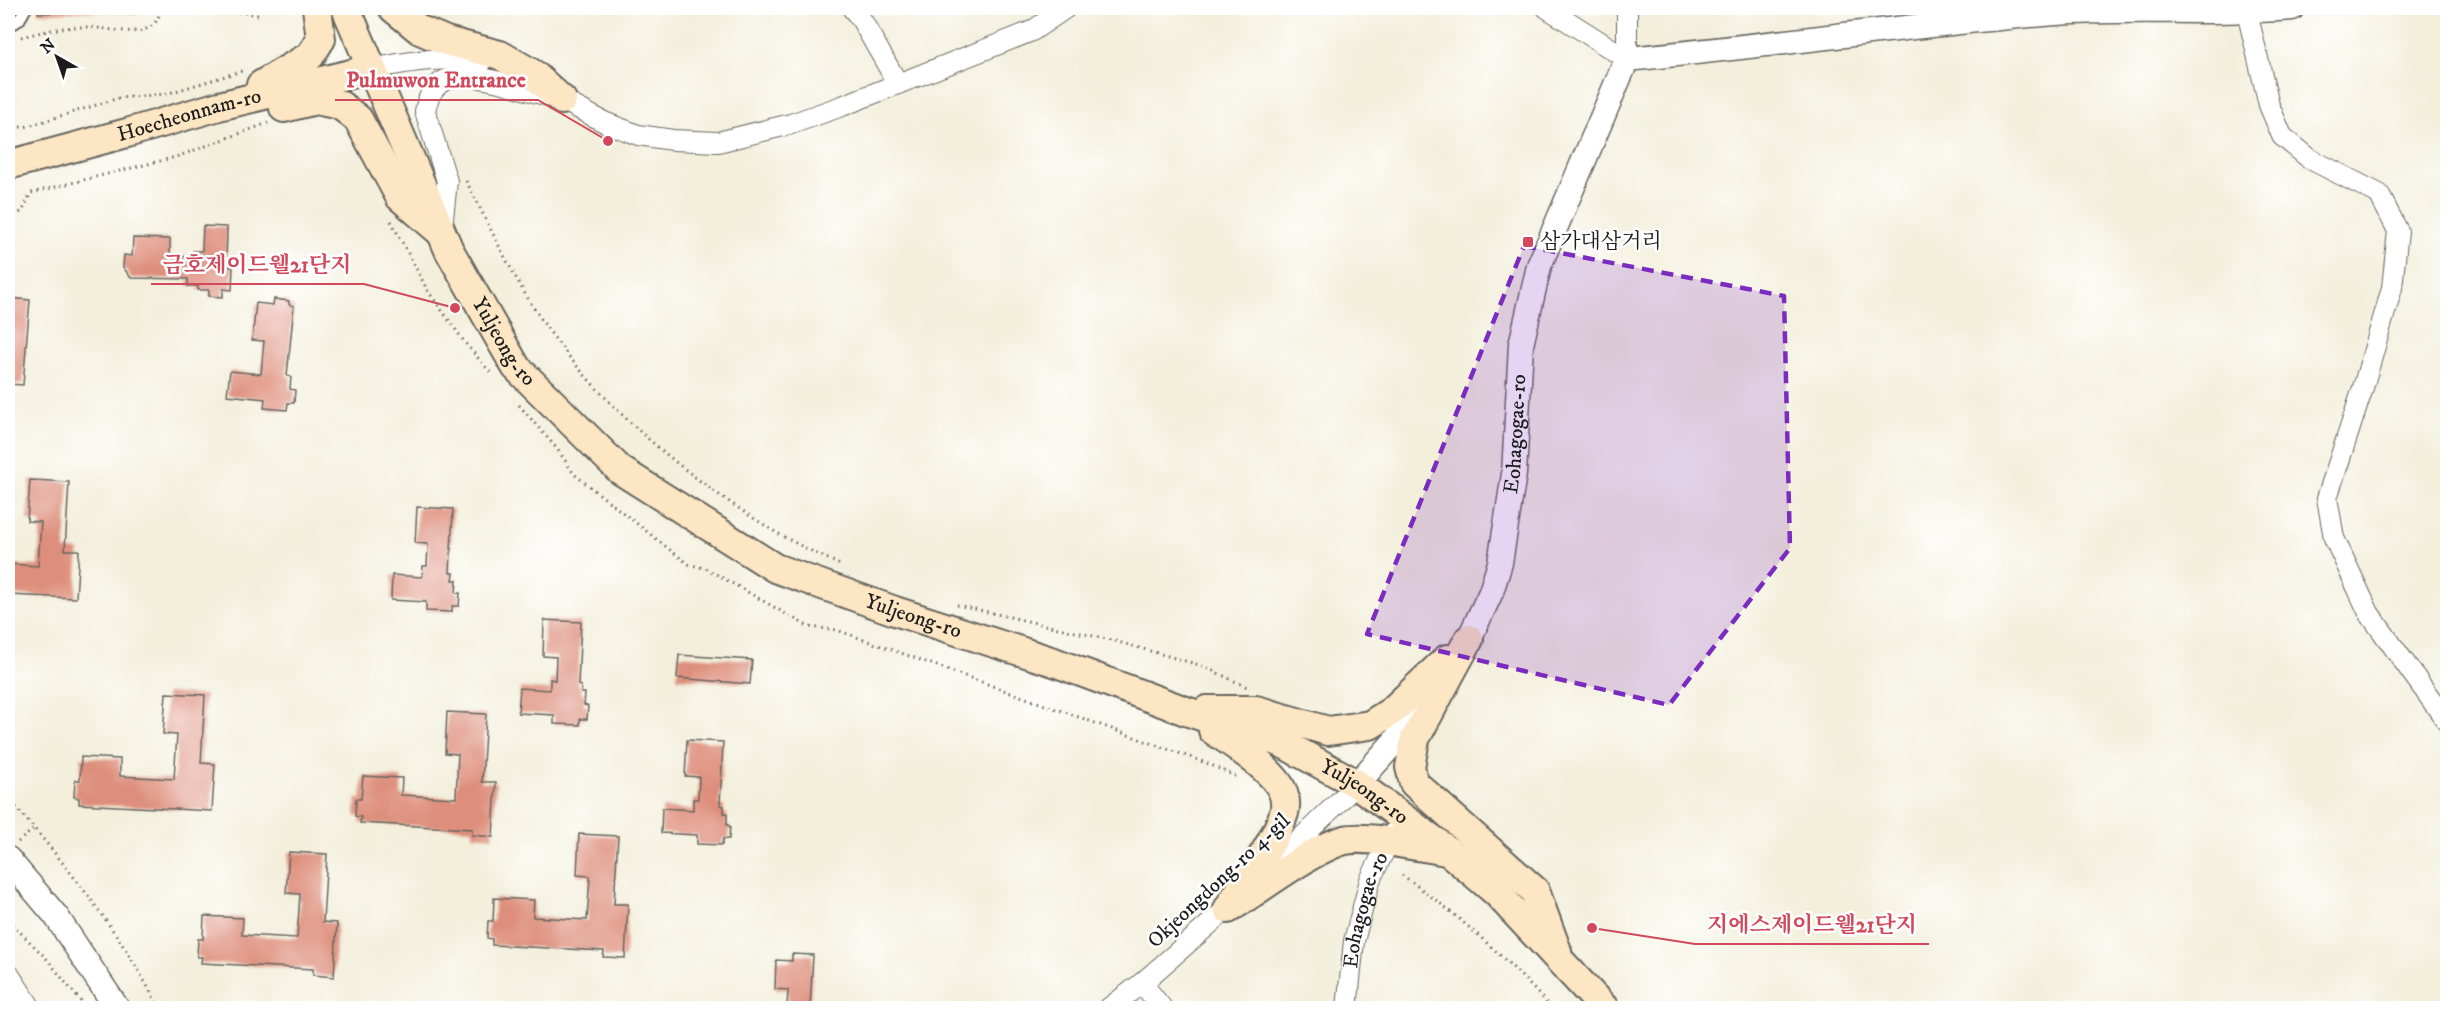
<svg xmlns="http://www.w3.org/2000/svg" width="2455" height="1016" font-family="'IM FELL DW Pica','Noto Serif KR',serif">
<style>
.building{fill:#de8e7c}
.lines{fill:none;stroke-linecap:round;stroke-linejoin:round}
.service-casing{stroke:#67665f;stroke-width:14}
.minor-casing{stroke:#67665f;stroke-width:22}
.tertiary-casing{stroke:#67665f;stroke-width:27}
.secondary-casing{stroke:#67665f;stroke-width:32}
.path{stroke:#67665f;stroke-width:3;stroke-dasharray:1.5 4.5;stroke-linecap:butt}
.service{stroke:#fff;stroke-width:10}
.minor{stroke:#fff;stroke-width:20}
.tertiary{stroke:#fff;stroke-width:24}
.secondary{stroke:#fce6c4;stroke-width:28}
.marked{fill:#7b2cbf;fill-opacity:0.2;stroke:#7b2cbf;stroke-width:4.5;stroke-dasharray:12 8;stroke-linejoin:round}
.poi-dot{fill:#d1495b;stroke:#fff;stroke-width:2}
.labels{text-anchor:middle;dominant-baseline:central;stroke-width:5;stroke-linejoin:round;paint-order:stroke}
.street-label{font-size:21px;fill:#1c1c1c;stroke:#fff}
.poi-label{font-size:21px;fill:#1c1c1c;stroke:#fff;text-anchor:start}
.leader{fill:none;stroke:#d1495b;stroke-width:2}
.callout-dot{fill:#d1495b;stroke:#fff;stroke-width:2}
.callout-label{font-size:22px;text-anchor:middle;font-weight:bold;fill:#d1495b;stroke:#fff;stroke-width:5;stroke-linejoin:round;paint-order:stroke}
</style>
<rect width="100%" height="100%" fill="#fff"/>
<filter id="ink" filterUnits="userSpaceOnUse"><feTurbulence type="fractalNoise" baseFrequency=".0167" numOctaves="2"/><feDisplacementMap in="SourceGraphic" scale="12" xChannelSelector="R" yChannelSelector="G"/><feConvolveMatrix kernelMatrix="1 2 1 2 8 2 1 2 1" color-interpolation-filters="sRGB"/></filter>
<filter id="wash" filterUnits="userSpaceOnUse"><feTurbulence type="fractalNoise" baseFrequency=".008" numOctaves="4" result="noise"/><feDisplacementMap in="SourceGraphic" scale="24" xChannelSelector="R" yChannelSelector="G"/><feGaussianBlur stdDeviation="1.35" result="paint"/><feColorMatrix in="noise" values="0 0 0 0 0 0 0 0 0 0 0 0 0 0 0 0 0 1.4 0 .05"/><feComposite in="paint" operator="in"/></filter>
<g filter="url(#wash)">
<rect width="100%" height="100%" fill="#f3efdb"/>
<g id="blocks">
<path class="building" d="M38 8H134V14L111 11 38 13Z
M203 226 227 227 226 266 233 267 232 290 223 289V297L209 296V290H198V286H188V279L131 278 123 267 124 255 132 256 133 238 170 239V256L193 257V251H202Z
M8 298 30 300 23 385 8 384Z
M274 299 289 301V305L294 306 287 376 291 377 290 389 295 390 294 403H288L287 410 264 408 265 399 227 395 230 371 261 374 264 341 252 340 256 303 273 305Z
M30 480 69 482 65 550H79L76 598 8 595V564L38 566 41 522 27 521Z
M417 507 453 509 450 573H454L453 580H457L456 593H460L459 606H452V612L426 611V602L391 600 392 575 422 577 423 566H427L428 544 415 543Z
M544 620 581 622 578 685 581 686V693H585L584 705 588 706 587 719H580V725L554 724V715L518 713 520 688 550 690V679L555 680 556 657 543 656Z
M679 655 752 660 750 684 677 678Z
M166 693 205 695 201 763 215 764 212 811 79 804V798L74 797 75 780H80L81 757 120 759V776L174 779 177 735 163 734Z
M447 712 486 714 482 782H496L493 837 472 835V829L360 823 361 817 355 816 356 799H361L363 776 402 778 401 795 456 798 458 754 445 753Z
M687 740 723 742 720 805 724 806V813H727V825L730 826 729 839H723L722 845 697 844V835L661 833 662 808 693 810V799H698L699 777 685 776Z
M579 834 618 836 614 904H628L625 958 603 957 604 951 492 945V939L487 938 488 921H493L494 898 534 900 533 917 587 920 590 876 577 875Z
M289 852 327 854 323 922 337 923 334 977 313 975V969L201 963 202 957H197L198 939H203L204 916 243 918 242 935 297 938 300 894 286 893Z
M792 954 813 955 810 1008H787L788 990 775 989 776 960 792 961Z"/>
</g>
</g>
<g filter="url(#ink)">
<use href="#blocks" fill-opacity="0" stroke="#67665f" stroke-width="1.5"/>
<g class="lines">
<defs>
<path id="service" d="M8 26 19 20 26 8"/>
<g id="minor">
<path d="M852 8 861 19 898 84"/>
<path d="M1547 8 1627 59"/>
<path d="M1627 8V59"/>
<path d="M2247 12 2269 105 2282 136 2310 159 2379 194 2398 231 2392 288 2362 391 2327 498 2334 538 2369 613 2448 723"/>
<path d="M371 69C408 62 444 55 481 63"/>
<path d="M551 94 604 122 638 135 673 140 718 142 791 124 842 106 1032 31 1066 8"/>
<path d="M442 228 447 181 425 111C434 63 476 76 511 85 526 90 541 94 556 98"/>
<path d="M1265 873 1357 784"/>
<path d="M8 973 31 1008"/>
<path d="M1142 983 1162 1008"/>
<path d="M1109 1008 1142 983 1237 900"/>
<path id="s1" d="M1347 1008 1354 941 1370 880 1393 833"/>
</g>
<g id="tertiary">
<path id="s2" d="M1458 654 1469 639 1491 592 1500 563 1514 474 1521 345 1539 266 1627 59C1770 46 1913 24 2056 13 2135 7 2213 15 2292 8"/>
<path d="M1357 784 1395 741 1425 699"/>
<path d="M8 859 56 916 117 1008"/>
</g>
<g id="secondary">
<path id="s3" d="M346 8 449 250 516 367 620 470 775 568 895 611 1054 662 1183 710 1282 743 1357 784 1448 851 1496 892 1604 1008"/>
<path d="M393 8 420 30 446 41 500 55 533 74 562 100"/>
<path d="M261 85 310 56 321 39 317 8"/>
<path d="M284 108 316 100 340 105 358 119 400 197 437 229"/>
<path id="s4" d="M8 165 127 133 219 106 371 69"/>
<path d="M1469 639 1415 739 1410 767 1414 783 1535 891 1557 951"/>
<path d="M1207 710H1256L1328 731 1370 725 1392 711 1447 659"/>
<path d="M1213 730C1231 742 1273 770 1282 790 1285 797 1286 806 1284 813 1275 843 1245 881 1228 909"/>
<path d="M1234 905C1263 887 1314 848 1345 840 1368 835 1421 847 1446 851"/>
</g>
</defs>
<use href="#service" class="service-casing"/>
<use href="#minor" class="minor-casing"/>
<use href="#tertiary" class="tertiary-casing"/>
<use href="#secondary" class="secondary-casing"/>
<path class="path" d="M209 8 258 15
M1521 8 1529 13
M1084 13 1089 8
M21 37C42 32 64 26 85 27 102 27 131 35 146 29 155 26 160 17 160 8
M8 127H25L119 98 166 94 245 70
M466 181C494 234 519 292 556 340 613 415 686 476 766 526 790 542 817 553 842 566
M8 216 22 212 31 193 176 157 268 123
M391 221 428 291 466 344 491 373
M519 405 558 450 574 474 688 564 707 569 809 627 837 630 1209 764 1237 777
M957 605 1115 641 1203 666 1247 687
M8 798C64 862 120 931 159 1008
M18 842 35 828
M1402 875C1457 914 1507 958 1551 1008
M8 920 46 958 86 1008"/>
<use href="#service" class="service"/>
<use href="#minor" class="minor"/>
<use href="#tertiary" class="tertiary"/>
<use href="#secondary" class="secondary"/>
</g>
</g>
<path class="marked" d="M1524 246 1784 296 1790 548 1669 705 1367 634Z"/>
<rect class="poi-dot" x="1522" y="236" width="12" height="12" rx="3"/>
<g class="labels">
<g class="street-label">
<text stroke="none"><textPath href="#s4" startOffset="188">Hoecheonnam-ro</textPath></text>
<text stroke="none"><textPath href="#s3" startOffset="370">Yuljeong-ro</textPath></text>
<text stroke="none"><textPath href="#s2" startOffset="231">Eohagogae-ro</textPath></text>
<text stroke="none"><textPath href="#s3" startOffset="874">Yuljeong-ro</textPath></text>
<text stroke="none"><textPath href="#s3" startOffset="1360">Yuljeong-ro</textPath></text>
<text transform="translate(1219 881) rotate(-43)">Okjeongdong-ro 4-gil</text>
<text stroke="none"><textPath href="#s1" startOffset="100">Eohagogae-ro</textPath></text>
</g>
<g class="poi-label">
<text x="1540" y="242">삼가대삼거리</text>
</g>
</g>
<path class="leader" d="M608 141L538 100H335M455 308L364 284H151M1592 928L1695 944H1929"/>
<g class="callout-dot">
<circle cx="608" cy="141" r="6"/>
<circle cx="455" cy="308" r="6"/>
<circle cx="1592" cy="928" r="6"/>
</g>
<g class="callout-label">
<text x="436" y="87">Pulmuwon Entrance</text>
<text x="257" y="272">금호제이드웰21단지</text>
<text x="1812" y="932">지에스제이드웰21단지</text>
</g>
<rect width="2455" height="1016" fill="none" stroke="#fff" stroke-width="30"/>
<g transform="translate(57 57) rotate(320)" stroke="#ffffff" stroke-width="4.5" paint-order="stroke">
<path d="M0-4.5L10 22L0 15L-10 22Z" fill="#1c1c1c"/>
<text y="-9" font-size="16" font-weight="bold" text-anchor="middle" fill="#1c1c1c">N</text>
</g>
</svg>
